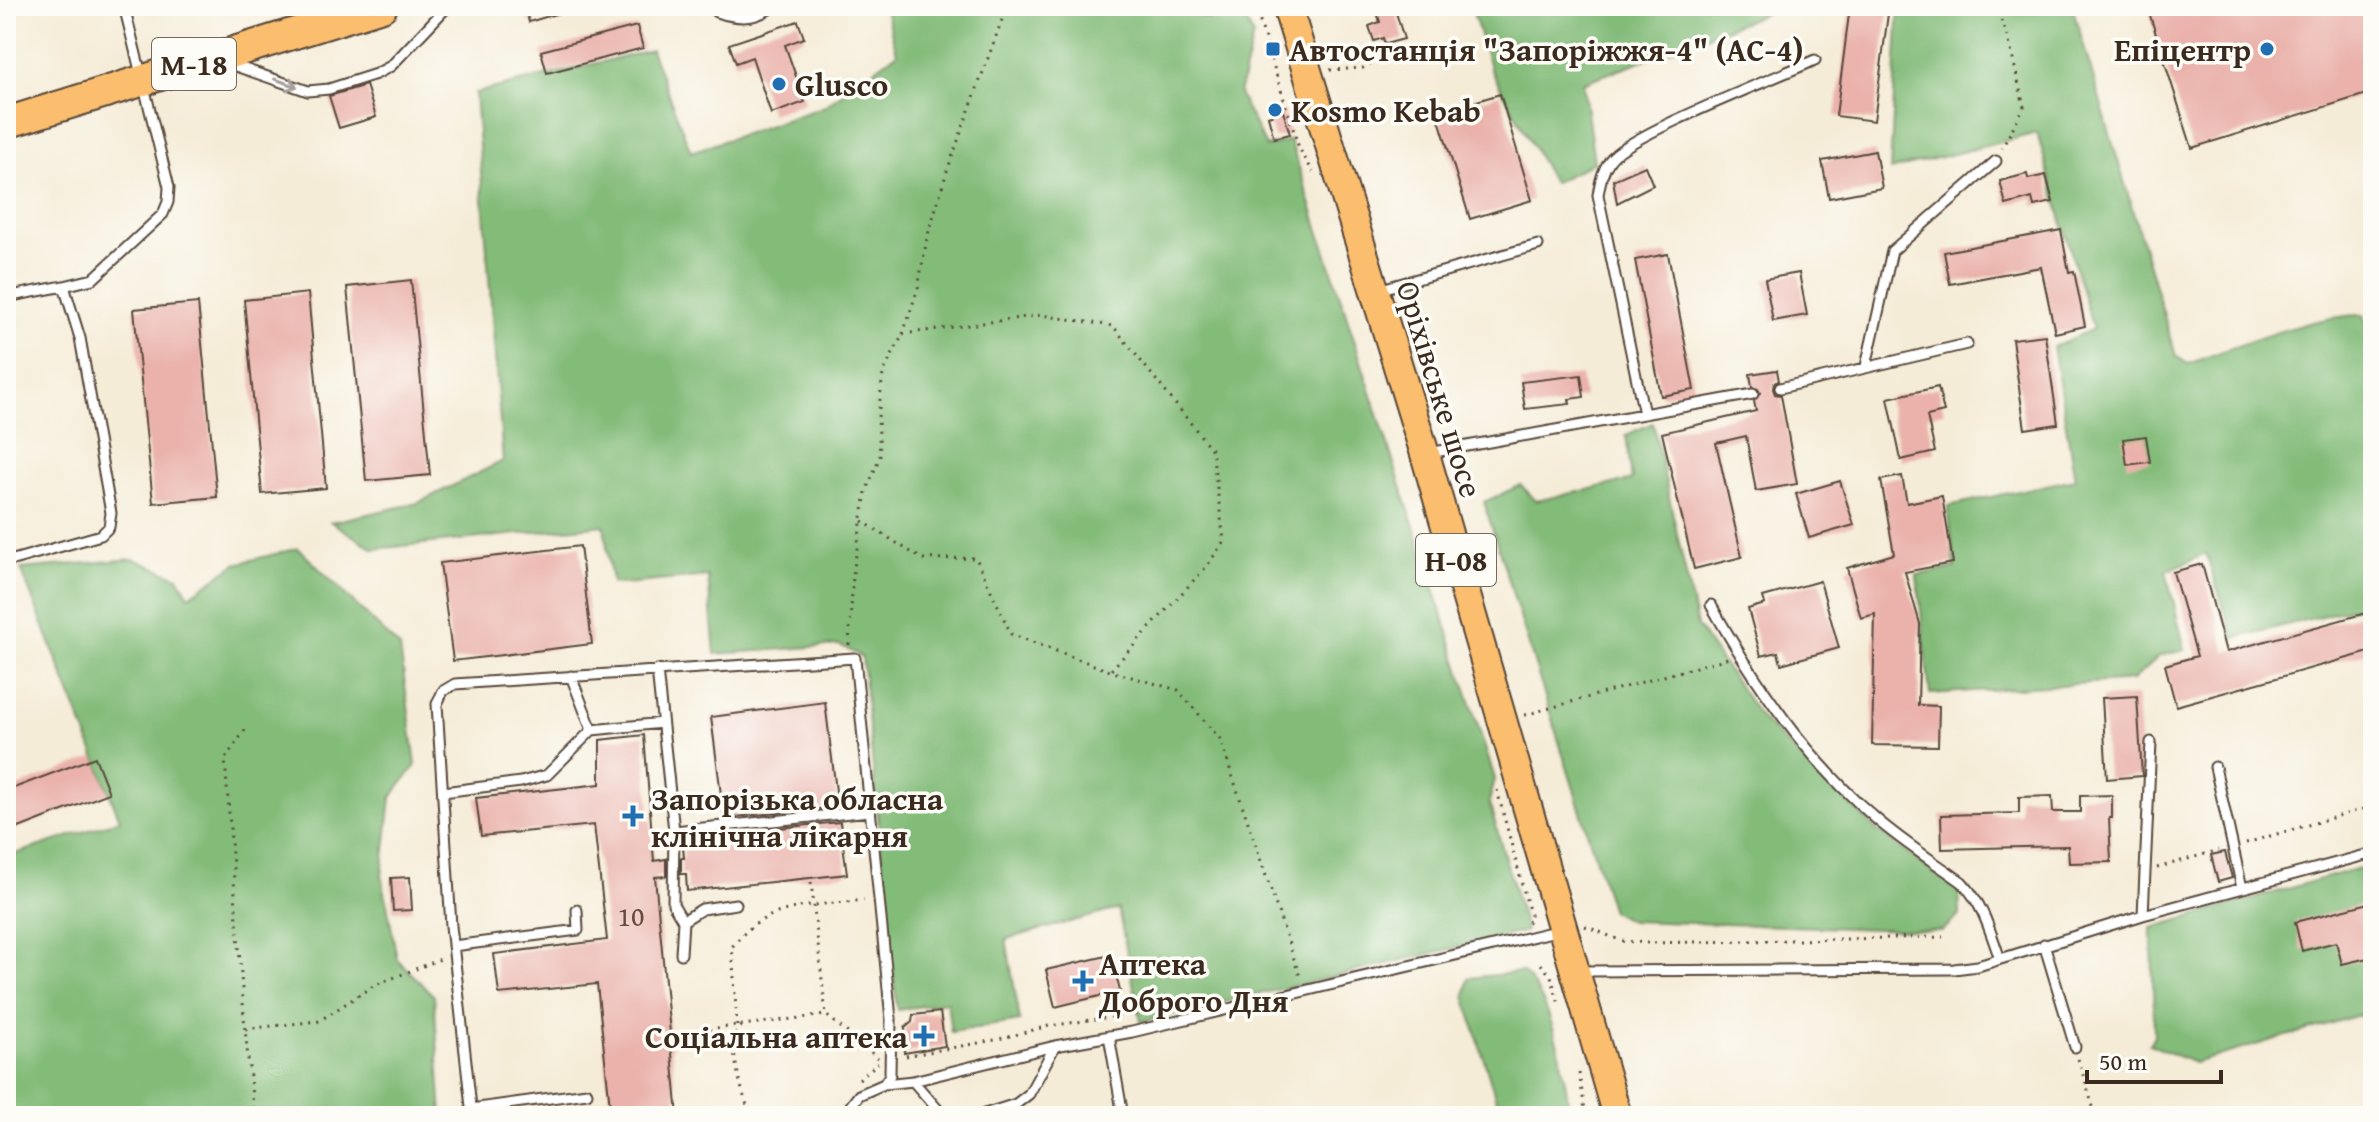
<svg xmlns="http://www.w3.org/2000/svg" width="2379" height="1122" font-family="'Gentium Book Plus',serif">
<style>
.forest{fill:#83bc79;stroke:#5f734c;stroke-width:2}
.building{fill:#eab2ab}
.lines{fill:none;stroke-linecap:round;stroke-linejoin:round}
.service-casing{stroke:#57473a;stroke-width:13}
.primary-casing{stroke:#57473a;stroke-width:32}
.trunk-casing{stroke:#57473a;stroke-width:34}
.path{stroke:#57473a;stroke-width:3;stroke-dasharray:2 6;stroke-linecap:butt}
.service{stroke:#fff;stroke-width:9}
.primary{stroke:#fbbe6e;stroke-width:28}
.trunk{stroke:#fbbe6e;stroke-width:30}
.oneway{stroke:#a79f9a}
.poi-dot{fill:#1f6fb2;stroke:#fdfcf7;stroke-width:3}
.labels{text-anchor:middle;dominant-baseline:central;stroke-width:7;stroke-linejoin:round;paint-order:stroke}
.number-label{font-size:28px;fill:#674c41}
.shield{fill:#fdfcf7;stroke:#75695f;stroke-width:2}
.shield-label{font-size:30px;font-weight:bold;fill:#3b2a1e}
.poi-label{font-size:32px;font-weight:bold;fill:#3b2a1e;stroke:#fdfcf7;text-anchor:start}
.street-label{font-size:32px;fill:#3b2a1e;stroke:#fdfcf7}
</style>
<rect width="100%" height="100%" fill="#fdfcf7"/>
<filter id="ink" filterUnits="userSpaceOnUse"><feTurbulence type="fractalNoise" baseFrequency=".0125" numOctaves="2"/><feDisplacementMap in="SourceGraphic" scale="16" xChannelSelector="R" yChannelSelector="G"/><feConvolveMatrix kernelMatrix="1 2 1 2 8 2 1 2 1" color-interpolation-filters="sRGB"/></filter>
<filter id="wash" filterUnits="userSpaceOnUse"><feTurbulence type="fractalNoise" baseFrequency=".006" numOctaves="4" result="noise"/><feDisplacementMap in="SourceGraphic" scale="32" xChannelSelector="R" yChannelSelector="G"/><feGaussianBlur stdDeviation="1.8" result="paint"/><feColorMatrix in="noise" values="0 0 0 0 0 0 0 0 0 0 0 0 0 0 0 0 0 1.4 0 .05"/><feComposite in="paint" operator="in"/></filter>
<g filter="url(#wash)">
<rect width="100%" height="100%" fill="#f5ecd7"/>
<path class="forest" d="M884 6H1176L1208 19 1214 6H1240L1253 36 1239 94 1266 147 1290 140 1495 779 1489 802 1526 931 1141 1022 1118 909 1006 939 1020 1021 951 1032 947 1002 897 1010 862 657 840 645 715 654 708 576 625 584 612 583 604 525 374 549 331 522 418 503 503 461 475 93 651 50 691 152 823 107 897 53Z
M1471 6H1785L1583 83 1594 162 1553 183 1491 70Z
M1899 6H2072L2176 356 2188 364C2238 346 2312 315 2364 315L2373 347V603L2234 638 2206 554 2166 571 2185 650 2159 656 2133 680 1930 694 1917 575 1955 568 1948 506 2075 479 2053 347 2093 329 2037 133 1890 170Z
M1653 423 1697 626 1762 720 1878 831 1959 892 1960 915 1942 931 1630 921 1612 911 1484 502 1521 485 1536 501 1632 480 1626 435Z
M298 548 400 648 416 765 391 798 382 876 397 959 434 996 442 1116H6V857L120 820 21 569 134 559 178 577 189 596 236 564Z
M2373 864V1011L2194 1063 2149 1044 2154 1036 2152 928Z
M1522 972C1554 1000 1565 1075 1570 1116H1501L1465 996 1469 978Z"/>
<g id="blocks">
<path class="building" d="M524 6H569V10L529 22Z
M1375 6H1394L1404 39 1385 44 1383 38 1374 41 1369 26 1380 22Z
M1850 6H1889L1874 121 1836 116Z
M2147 6H2373V92L2192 148Z
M798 21 804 38 785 45 805 102 771 114 752 57 736 63 729 44Z
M637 26 643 48 547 73 541 51Z
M366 85 376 117 339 128 329 96Z
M1500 94 1532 200 1470 219 1437 113Z
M1283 111 1290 134 1274 138 1268 116Z
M1875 151 1882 188 1829 198 1822 161Z
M1645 166 1653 185 1617 203 1613 180Z
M2027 174 2028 179 2046 175 2053 202 2034 206 2032 198 2006 205 2000 181Z
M2061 230 2069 272 2074 271 2085 326 2055 333 2041 267 1950 284 1944 252Z
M1668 254 1694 390 1661 396 1635 260Z
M1799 273 1807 315 1773 321 1765 279Z
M411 280 430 475 366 481 347 287Z
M308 293 326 488 262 494 244 300Z
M198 303 217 497 153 503 134 309Z
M2045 335 2058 424 2025 429 2012 339Z
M1777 370 1779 381 1774 383 1773 389 1775 394 1781 395 1797 484 1756 491 1746 436 1716 443 1742 557 1694 569 1662 433 1756 411 1754 401 1760 393 1758 389 1752 387 1750 374Z
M1581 375 1584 397 1569 399 1570 404 1525 409 1521 382Z
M1938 387 1944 412 1927 416 1935 452 1901 460 1888 398Z
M2146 436 2150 462 2127 465 2123 439Z
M1902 476 1907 503 1942 496 1953 563 1905 572 1920 624 1918 705 1939 706 1938 746 1872 745 1875 614 1861 618 1847 568 1894 554 1881 480Z
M1840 481 1854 525 1809 538 1796 494Z
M580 546 592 644 453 661 440 563Z
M2202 564 2226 652 2373 611V651L2176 706 2165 665 2197 656 2173 572Z
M1820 581 1839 648 1781 664 1778 652 1761 656 1748 609 1765 604 1763 597Z
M2137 696 2142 776 2107 779 2102 698Z
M825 702 838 807 724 818 711 717Z
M644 735 654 861 666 859V876L655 877 678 1116H611L597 984 499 994 494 954 607 940 594 825 481 836 476 798 600 784V740Z
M95 757 109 793 6 833V791Z
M2112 795V818H2109L2111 862 2069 863 2068 846 1942 849 1941 815 2019 813V797L2052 796 2053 812H2080V796Z
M840 822 847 874 687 891 686 874H681V858H684L683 846 727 841 726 833Z
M2225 852 2232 878 2218 882 2211 855Z
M410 877 412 910 393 911 391 878Z
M2373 902V933L2366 935 2372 957 2342 964 2336 942 2302 951 2295 922Z
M1111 955 1120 991 1055 1007 1046 970Z
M940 1012 945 1046 904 1053 905 1028 912 1022 913 1015Z"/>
</g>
</g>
<g filter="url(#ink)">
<use href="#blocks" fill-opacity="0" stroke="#57473a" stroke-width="2"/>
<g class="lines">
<defs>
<path id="service" d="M712 6 716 12C739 19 754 20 774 6
M227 63 308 91 329 89 376 74 391 66 448 6
M1378 290 1538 245
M6 297 64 286
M1866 366 1892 251 1996 161
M1780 388 1967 344
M1644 414 1598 195C1600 183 1602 171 1610 160 1627 135 1778 77 1815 60
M1429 453 1753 394
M6 562 101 535 109 527 111 513 80 338 64 286 93 279 163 214 168 202 169 187 124 6
M1711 605C1755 683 1806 758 1874 817 1901 841 1933 861 1962 882 1983 904 1990 931 2000 959
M657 670 674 831 870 811
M571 676 592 730 662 723
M2215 767 2242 888
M443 792 521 782 547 775 592 730
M674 831 673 904 683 921
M2143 915 2151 742
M2044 944 2075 1047
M453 946 578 930 577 910
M681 954 683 921 702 909 736 904
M1579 971 1954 969 1978 966 2143 915 2373 853
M1109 1036 1123 1116
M913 1081 940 1112 951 1116
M471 1109 587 1093
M472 1116 451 926 437 704 443 691 455 684 855 658 891 1019 890 1075 884 1084
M843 1116 859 1095 884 1084 913 1081 1055 1046 1132 1032 1560 930
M978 1116 1016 1104 1029 1094 1055 1046"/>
<path id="primary" d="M1287 6 1425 454 1617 1116"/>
<path id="trunk" d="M6 123 382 6"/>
</defs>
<use href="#service" class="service-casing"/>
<use href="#primary" class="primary-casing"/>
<use href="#trunk" class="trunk-casing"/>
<path class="path" d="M1255 6 1299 148 1313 172
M1994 6 2007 33 2024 107 2002 148
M1330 70 1363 68 1384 56
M903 334 1041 315 1113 326 1212 450 1224 541 1207 566 1110 671
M862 521 922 559 976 558 1011 634 1110 671 1178 690 1220 739 1300 977
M849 645 853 574 866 492 880 456 878 417 883 373 903 334 918 288 927 238 947 171 1007 6
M1525 715 1728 658
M1497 790 1531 918 1526 924
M2246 843 2373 806
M2157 868 2219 850
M811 882 826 1015 878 1058
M1585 926 1622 941 1649 943 1943 937
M1541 964 1551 976 1559 1004
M737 1026 732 947C767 901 811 907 864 900
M741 1026C739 1030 735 1033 734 1037 731 1052 744 1104 752 1116
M245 1029 225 759 245 730
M701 1030 826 1015
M906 1056 995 1040 1049 1026 1160 1010
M2078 1059 2096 1116
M1579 1073 1586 1116
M859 1079 878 1063
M254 1116 245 1029 319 1021 373 986 443 958"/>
<use href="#service" class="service"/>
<use href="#primary" class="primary"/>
<use href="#trunk" class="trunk"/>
</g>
<defs><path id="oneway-shaft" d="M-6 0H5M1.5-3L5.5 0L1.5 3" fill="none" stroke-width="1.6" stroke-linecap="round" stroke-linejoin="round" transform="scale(2)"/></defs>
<use class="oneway" href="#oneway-shaft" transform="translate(286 83) rotate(19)"/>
</g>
<g class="poi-dot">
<rect x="1265" y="41" width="16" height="16" rx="4"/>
<circle cx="2267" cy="49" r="8"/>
<circle cx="779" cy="84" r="8"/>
<circle cx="1275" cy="110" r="8"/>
<path d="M629 804h8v8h8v8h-8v8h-8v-8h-8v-8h8z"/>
<path d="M1079 969h8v8h8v8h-8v8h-8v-8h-8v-8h8z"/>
<path d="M920 1024h8v8h8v8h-8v8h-8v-8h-8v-8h8z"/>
</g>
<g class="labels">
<g class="number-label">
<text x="631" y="915">10</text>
</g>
<g class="shield">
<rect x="152" y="38" width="84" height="52" rx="6"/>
<rect x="1416" y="534" width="80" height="52" rx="6"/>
</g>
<g class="shield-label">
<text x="194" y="64">М-18</text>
<text x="1456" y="560">Н-08</text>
</g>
<g class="poi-label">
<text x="1289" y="49">Автостанція "Запоріжжя-4" (АС-4)</text>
<text x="2251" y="49" text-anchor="end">Епіцентр</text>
<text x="795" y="84">Glusco</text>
<text x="1291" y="110">Kosmo Kebab</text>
<text x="651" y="798">Запорізька обласна<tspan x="651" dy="37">клінічна лікарня</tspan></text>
<text x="1099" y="963">Аптека<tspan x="1099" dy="37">Доброго Дня</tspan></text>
<text x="908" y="1036" text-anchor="end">Соціальна аптека</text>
</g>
<g class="street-label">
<text transform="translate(1440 389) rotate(73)">Оріхівське шосе</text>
</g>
</g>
<rect width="2379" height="1122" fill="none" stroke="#fdfcf7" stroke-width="32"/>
<path d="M2087 1070v12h134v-12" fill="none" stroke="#3b2a1e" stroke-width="4"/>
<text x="2099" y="1070" font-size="24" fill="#3b2a1e" stroke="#fdfcf7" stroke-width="6" paint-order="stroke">50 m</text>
</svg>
